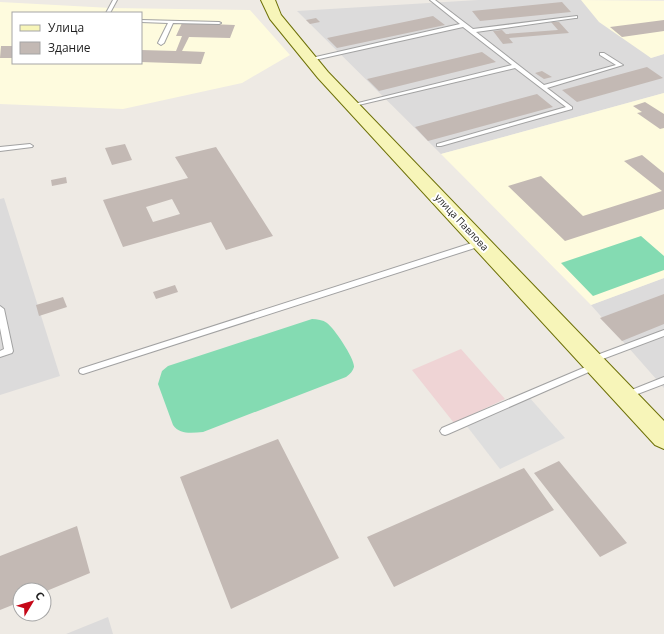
<svg xmlns="http://www.w3.org/2000/svg" width="664" height="634" font-family="'Open Sans',sans-serif">
<style>
.residential{fill:#dcdbdb}
.commercial{fill:#efd4d5}
.education{fill:#fefbde;fill-rule:evenodd}
.pitch{fill:#84dbb2}
.parking{fill:#dedede}
.building{fill:#c3b9b4;fill-rule:evenodd}
.lines{fill:none;stroke-linecap:round;stroke-linejoin:round}
.lane-casing{stroke:#a2a2a2;stroke-width:2}
.secondary-casing{stroke:#6e7108;stroke-width:2}
.lane{fill:#fff;fill-rule:evenodd}
.secondary{fill:#f7f5b9;fill-rule:evenodd}
.labels{text-anchor:middle;dominant-baseline:central;stroke-width:4;stroke-linejoin:round;paint-order:stroke}
.street-label{font-size:10px;fill:#1e1e1e;stroke:#fff}
</style>
<rect width="100%" height="100%" fill="#eeeae4"/>
<path class="residential" d="M478 0H585H582L651 58 664 54V93L441 154 297 11Z
M4 198 60 376 0 395V199Z
M664 278V388L591 305Z
M108 617 113 634H66Z"/>
<path class="commercial" d="M461 349 505 399 454 423 412 370Z"/>
<path class="education" d="M581 0 664 1V54L651 58 599 22Z
M0 2 111 8 250 10 290 55 242 83 123 109 0 104ZM13 13H141V63H13Z
M664 93V278L591 305 441 154Z"/>
<path class="pitch" d="M641 236 664 256V270L593 296 561 263Z
M312 319C317 319 323 320 327 323 334 328 355 359 354 367 353 371 350 374 346 377L203 432C192 433 180 435 173 425L158 384 162 371 168 366Z"/>
<path class="parking" d="M529 397 565 438 500 469 466 425Z"/>
<path class="building" d="M562 2 571 12 480 21 472 11Z
M433 16 445 25 337 48 327 38Z
M316 18 320 22 310 24 306 20Z
M664 20V31L622 37 610 27Z
M551 22H559L569 33 509 38 513 43 503 44 493 31 502 30 506 34 558 30Z
M182 23 235 25 230 38 189 37 182 51 205 52 201 64 141 62V50L176 51 182 36H176Z
M1 46H13V58H0Z
M482 52 496 62 379 91 367 79Z
M647 67 663 78 577 102 562 90Z
M542 71 552 77 544 79 535 73Z
M537 94 553 107 428 141 415 127Z
M645 102 664 114V128L660 129 637 113 642 112 633 106Z
M125 144 132 160 112 165 105 148Z
M216 147 273 236 226 250 211 222 123 247 103 200 188 178 175 157ZM172 199 180 214 153 222 146 207Z
M642 155 664 173V209L565 241 508 186 541 176 583 216 662 191 624 161Z
M66 177 67 183 52 186 51 180Z
M175 285 178 292 156 299 153 292Z
M664 294V324L622 341 600 318Z
M63 297 67 307 39 316 36 305Z
M278 439 339 558 231 609 180 477Z
M559 461 627 543 600 557 534 473Z
M524 468 554 510 394 587 367 537Z
M77 526 90 573 44 592V590H20V602L0 610V556Z"/>
<g class="lines">
<defs>
<path id="lane" d="M113 0H117L110 13H106Z
M430 0H435L473 29 577 16V18H575L476 32 544 85 616 65 600 55V53H604L623 65 547 88 572 107V109L441 146H437V144L566 107 515 68 350 107V105L512 65 463 27 310 61 307 59 460 24Z
M141 20 219 22 221 23 219 24 173 23 164 43 161 45 158 43 168 23 141 22Z
M30 144 33 146 32 147 0 151V147Z
M478 241H484L485 243 484 245 83 374 80 373 79 371 80 369Z
M0 306 4 309 13 351 12 353 0 357V351L4 349 0 328Z
M664 330V336L592 363 589 362 588 360 589 358Z
M595 363 598 364 599 366 598 368 448 434 445 435 442 434 440 431 442 428Z
M664 377V384L627 398 624 397 623 395 624 393Z"/>
<path id="secondary" d="M261 0H275L281 15 328 72 664 421V449L655 445 318 78 270 19Z"/>
</defs>
<use href="#lane" class="lane-casing"/>
<use href="#secondary" class="secondary-casing"/>
<use href="#lane" class="lane"/>
<use href="#secondary" class="secondary"/>
</g>
<g class="labels">
<g class="street-label">
<text transform="translate(462 222) rotate(47)">улица Павлова</text>
</g>
</g>
<rect x="12" y="12" width="130" height="52" fill="#ffffff" stroke="#a5a5a5"/>
<rect x="20" y="25" width="20" height="6" fill="#f7f5b9" stroke="#a5a5a5"/>
<text x="48" y="32" font-size="12" fill="#1e1e1e">Улица</text>
<rect x="20" y="42" width="20" height="12" fill="#c3b9b4" stroke="#a5a5a5"/>
<text x="48" y="52" font-size="12" fill="#1e1e1e">Здание</text>
<g transform="translate(32 602) rotate(52)"><circle r="19" fill="#ffffff" stroke="#a5a5a5"/>
<path d="M0-3L7 15L0 10L-7 15Z" fill="#c50717"/>
<text y="-6" font-size="11" font-weight="bold" text-anchor="middle" fill="#1e1e1e">С</text>
</g>
</svg>
